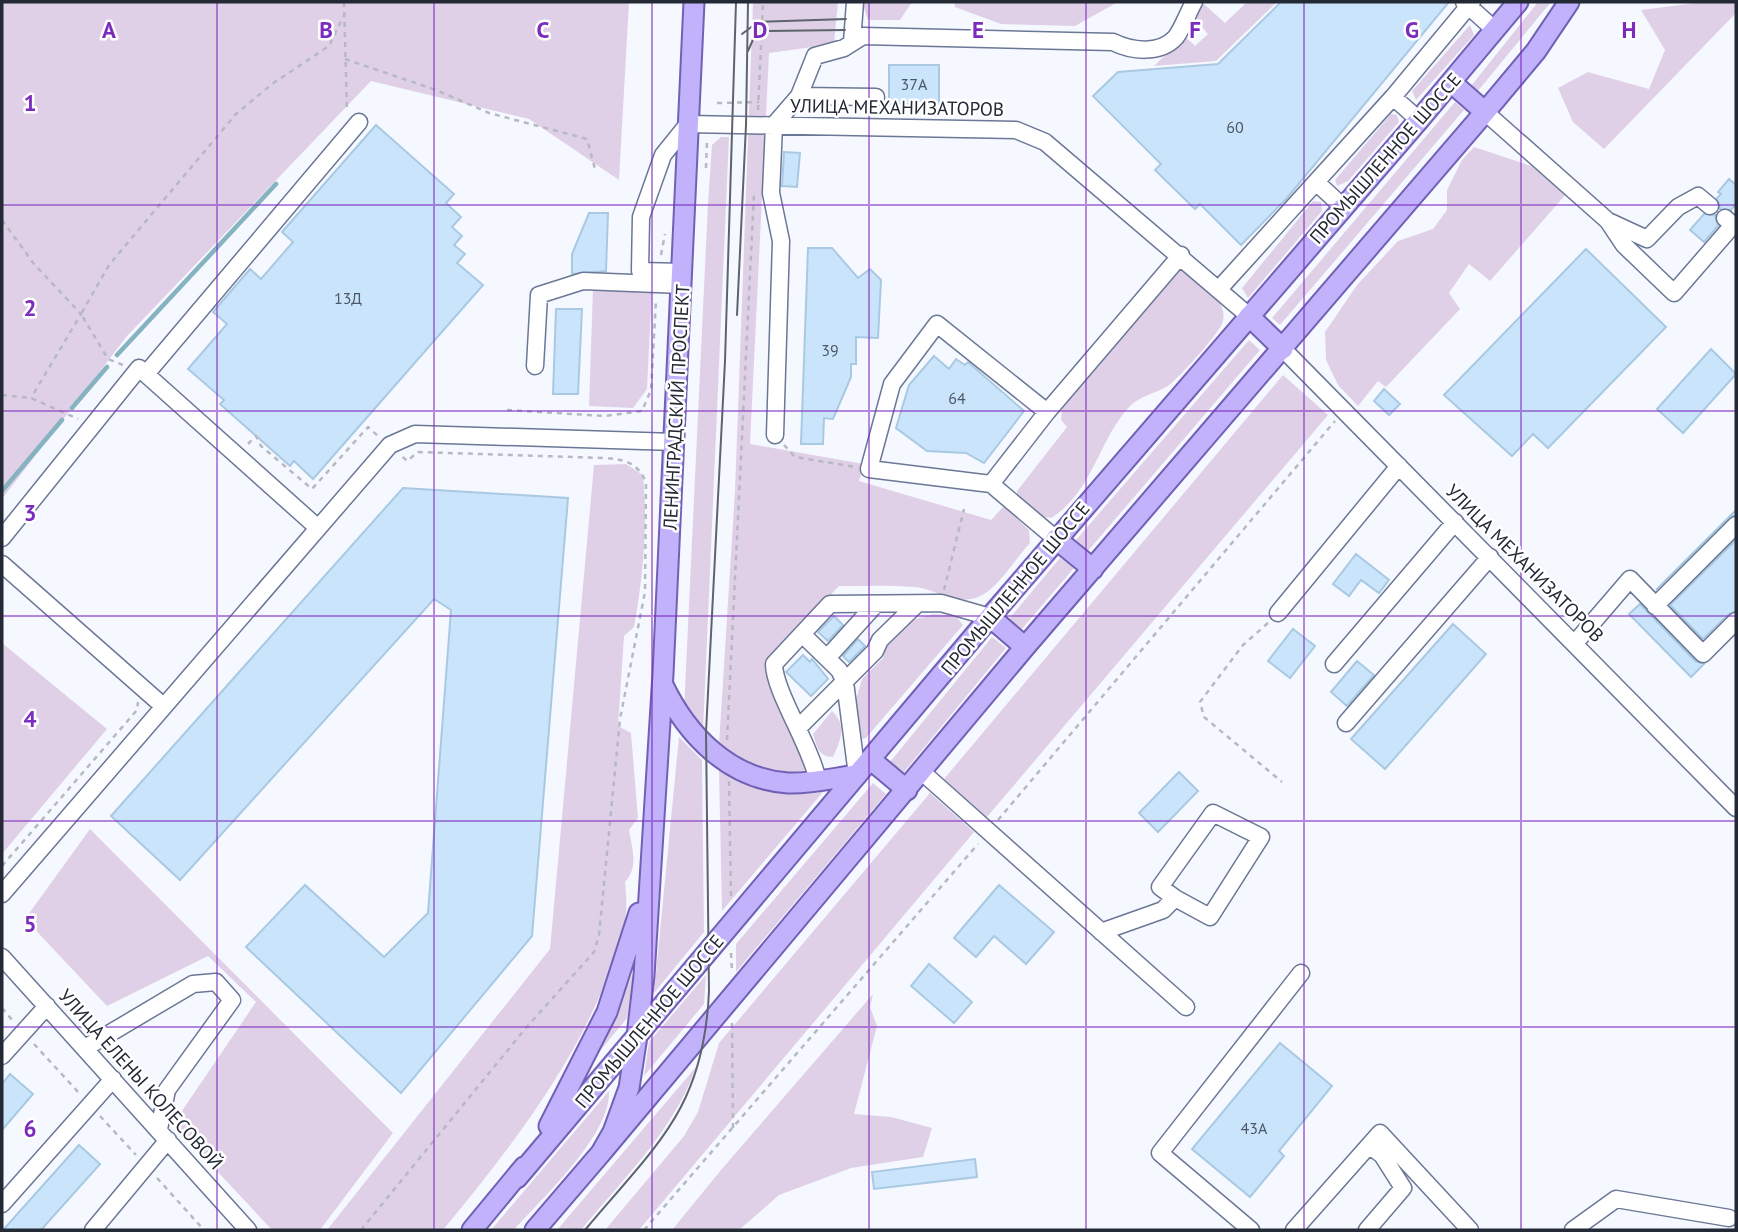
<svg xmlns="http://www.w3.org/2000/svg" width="1738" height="1232" font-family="'PT Sans',sans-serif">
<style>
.green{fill:#e0d0e7}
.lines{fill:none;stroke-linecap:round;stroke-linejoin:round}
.stream{stroke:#86b3c0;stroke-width:4.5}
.building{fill:#cae5fb;stroke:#a9c9e3;stroke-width:2}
.minor-casing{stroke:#6a7795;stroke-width:19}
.major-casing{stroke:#7061b5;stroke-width:23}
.path{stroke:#b6b9c2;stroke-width:2.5;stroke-dasharray:5 5;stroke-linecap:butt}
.minor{stroke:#fff;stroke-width:16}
.major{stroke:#c2b2fc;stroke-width:19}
.tram{stroke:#5e636d;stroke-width:2}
.grid{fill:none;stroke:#7b2cbf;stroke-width:2;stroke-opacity:0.55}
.labels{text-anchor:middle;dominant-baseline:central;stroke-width:5;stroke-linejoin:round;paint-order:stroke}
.number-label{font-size:16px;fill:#4d5866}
.street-label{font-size:19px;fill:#232935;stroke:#fff}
.grid-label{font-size:23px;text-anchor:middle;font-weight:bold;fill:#7b2cbf;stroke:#fff;stroke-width:5;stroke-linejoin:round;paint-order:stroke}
</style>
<rect width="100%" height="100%" fill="#f5f8ff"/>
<path class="green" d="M2 2H629L619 180 529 119 371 81 127 336 2 499Z
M753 2H838L834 44 769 53 750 444 864 464 859 481 991 520 1004 506 1029 530 1030 543C1015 559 998 589 978 597 955 606 936 589 915 587 890 585 864 586 839 586L765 664 766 672 806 766 803 773C770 772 745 766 719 744L735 491Z
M862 2H912L900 20H868Z
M954 2H1118L1075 26 1001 24 955 7Z
M1247 2H1277L1216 61 1154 66 1185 36 1195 46 1208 34 1192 15 1204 4 1225 23Z
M1538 2H1551L1477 92 1471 86Z
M1704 2H1736V13L1604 149 1573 122 1558 88 1588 72 1649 89 1665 50 1641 10Z
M1470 25 1474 35 1416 100 1412 91Z
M1455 102 1464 110 1280 325 1272 318Z
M1391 114 1397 115 1399 122 1348 181 1337 186 1335 180Z
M721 137H729L703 731 684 710 708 203 712 145Z
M1474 147 1531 166 1567 193 1490 281 1469 264 1449 293 1460 309 1386 387 1378 381 1358 406 1338 385 1326 360 1325 332 1357 285 1398 241 1433 229 1447 210V190L1462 160Z
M1313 201 1321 202 1322 211 1248 298 1242 288Z
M1184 268C1199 282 1228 298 1223 321 1221 332 1178 379 1168 386 1156 393 1140 396 1130 406 1098 440 1093 492 1051 518L1041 516 1017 497V491L1067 427 1061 420 1063 404 1177 271Z
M652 288 647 389 633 408 589 406 593 289Z
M1249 340 1260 350 1088 551 1076 540Z
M1283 375 1328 415 987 817 944 779Z
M626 464 643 475C648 525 643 578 634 627L624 636 618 726 631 733 638 818 629 830C632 848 639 867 625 882 626 893 627 904 626 914 625 934 615 957 608 976 570 1072 508 1151 443 1230H327L550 949 594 465Z
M1060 558 1074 568 1021 630 1008 620Z
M933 614 956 616 963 625 866 738 862 739 855 703 862 679 883 658 885 648 913 620Z
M992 637 1006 648 904 772 890 762Z
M2 643 107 729 2 854Z
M832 711C847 725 841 740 833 757 818 757 817 746 813 734Z
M679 737 702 760 704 932 654 993Z
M719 769C747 791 789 797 823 792L722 911Z
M873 783 886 794 736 972V944Z
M930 793 974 832 639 1230H605L684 1136 698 1112 719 1043Z
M90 829 393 1133 320 1230H272L173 1124 256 1002 208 956 107 1006 25 919Z
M636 965 627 1018 600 1051Z
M706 975 704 1004 644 1076 649 1042Z
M873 994 870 1007 877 1026 854 1114 891 1117 932 1128 923 1157 851 1168 779 1195 739 1230H672L721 1170Z
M696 1067C675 1129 622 1180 581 1230H557Z
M609 1091C611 1135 542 1198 514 1230H491Z"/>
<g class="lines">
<path class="stream" d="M117 355 276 184
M72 408 107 367
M2 491 62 420"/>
</g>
<path class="building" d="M1281 2H1449L1287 198 1241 245 1200 204 1195 209 1155 170 1161 164 1093 96 1118 72 1218 64Z
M889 65H939V104H889Z
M376 125 454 194 446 203 461 217 452 227 462 236 454 245 465 254 457 263 483 285 313 479 294 461 290 466 220 404 224 400 188 369 227 324 213 312 250 269 261 279 293 242 282 232Z
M784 152 800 153 797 187 782 186Z
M1729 179 1736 185V204L1731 210 1720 209 1717 198 1721 194 1718 192Z
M589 213H608L606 271 572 274V254Z
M1704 214 1715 215 1718 226 1704 242 1690 230Z
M808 248H832L858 278 870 269 881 280 878 338 856 337V364H851V377L833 419 824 418 823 444H801Z
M1586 249 1666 327 1548 448 1533 434 1512 456 1444 395Z
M556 309H582L578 394H553Z
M1711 349 1736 374 1683 433 1657 409Z
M934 356 949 369 956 359 965 365 968 362 1024 411 984 463 966 453 927 451 896 428 909 385Z
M1384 389 1400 404 1389 415 1374 401Z
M403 488 568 498 532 936 401 1093 246 947 305 885 384 957 428 913 451 610 434 599 180 880 111 816Z
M1736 510V515L1729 518 1656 590Z
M1736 540V611L1729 614 1703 639 1670 605Z
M1356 554 1389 580 1379 593 1361 580 1349 596 1333 584Z
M1640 604 1695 661 1704 664 1691 677 1629 614Z
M834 616 843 625 828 641 818 632Z
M1453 624 1486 654 1385 769 1351 739Z
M1293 629 1315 646 1290 678 1268 661Z
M858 639 865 646 849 662 843 656Z
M803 655 810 662 812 659 828 679 811 696 786 672Z
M1357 661 1374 675 1347 706 1331 692Z
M1179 772 1198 791 1158 832 1139 813Z
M999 885 1054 932 1026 964 994 936 976 957 954 938Z
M929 964 972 1002 954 1023 911 986Z
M1280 1043 1332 1086 1279 1151 1284 1156 1250 1197 1192 1149Z
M10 1074 33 1094 2 1130V1084Z
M79 1145 100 1164 41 1230H3Z
M975 1159 977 1177 874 1189 872 1172Z"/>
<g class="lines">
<defs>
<path id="minor" d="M1464 2 1495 30
M852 42 855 2
M799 96 876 97
M1393 97 1419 120
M1485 112 1608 221
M1317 183 1343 207
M1710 206 1698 196 1678 207 1647 239 1608 221 1624 245 1674 293 1733 225 1725 218
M683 272 640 271 641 217 663 155 688 124 1016 130 1045 142 1249 316
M1219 289 1393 97 1472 2
M1283 349 1736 808
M535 366 539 295 583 281 682 285
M146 374 359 122
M775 435 781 241 771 193 774 125 799 96 815 56 844 48 863 36 1113 42C1131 51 1160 55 1176 37 1183 27 1188 13 1194 2
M991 484 869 469 892 384 937 324 1047 412
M2 538 139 368 318 528
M1056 539 991 484 1047 412 1181 255
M2 564 162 705
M1655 606 1736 525
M1278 613 1399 466
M802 634 839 670 845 682 857 775
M1575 643 1630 579 1703 654 1736 621
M827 658 876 604
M1334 664 1455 522
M1346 723 1490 557
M799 727 875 651 880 640 917 604
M922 772 1186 1007
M818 781C811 746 774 691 774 664L830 604 941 603 990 617
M2 894 390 445 415 434 675 442
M1101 932 1163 910 1175 898 1210 917 1261 837 1213 813 1160 887 1175 898
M2 957 248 1230
M85 1048 193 984 216 982 232 1000 167 1090 159 1129
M2 1056 47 1006
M2 1204 113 1079
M93 1230 168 1140
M1251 1230 1160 1153 1301 973
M1294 1230 1380 1133 1470 1230
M1367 1230 1403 1188 1382 1155 1370 1146
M1573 1230 1616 1199 1729 1218"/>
<path id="major" d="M1452 83 1485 112
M1249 316 1283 349
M1056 539 1093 569
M990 617 1025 647
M663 685C687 735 729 779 788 783 811 784 834 778 857 775
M870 759 907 790
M549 1126 607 1012 639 913
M601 1153 1025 647 1485 112 1536 51 1569 2
M517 1178 990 617 1419 120 1518 2
M472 1230 524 1167
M535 1230 601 1153 613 1132 629 1088 637 1036 644 976 663 674 694 2"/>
</defs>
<use href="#minor" class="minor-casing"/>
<use href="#major" class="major-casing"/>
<path class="path" d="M344 2 347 112
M345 59 436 90 489 113 587 139 595 169
M717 103 759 102
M758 110 763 2
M706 168 707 141
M2 220 34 264 81 314 31 398
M661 255 665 234
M123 365 108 359 81 314 109 265 236 114 272 84 329 46 344 15
M2 395 31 398 78 419
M507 410 605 416 642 411 651 390 656 300
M248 444 256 436 261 446 312 489 368 427 378 436
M784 445 795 457 856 467
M944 590 964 509
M1268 623 1243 645 1200 702 1204 717 1282 782
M727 740 754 194
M729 781 731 897
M998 820 1335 421
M2 866 137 710 138 702
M731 953 732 971
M2 1008 13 1021
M732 1023 733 1128
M34 1044 79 1093
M100 1116 136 1155
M157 1178 204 1230
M361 1230 525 1029 594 952 599 935 620 719 645 592 646 482C637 462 624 459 603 458L418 452 407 461 402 456
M644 1230 978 844"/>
<use href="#minor" class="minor"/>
<use href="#major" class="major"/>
<path class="tram" d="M742 34 758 22 846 19
M748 51 755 35 767 31 845 30
M737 315 746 125 748 2
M585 1230C656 1145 704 1109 709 991L706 732 725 361 736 2"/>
</g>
<path class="grid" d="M217 2V1230M434 2V1230M652 2V1230M869 2V1230M1086 2V1230M1304 2V1230M1521 2V1230M2 205H1736M2 411H1736M2 616H1736M2 821H1736M2 1027H1736"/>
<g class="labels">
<g class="number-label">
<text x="914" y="84">37А</text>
<text x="1235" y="127">60</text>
<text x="348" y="298">13Д</text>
<text x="830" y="350">39</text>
<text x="957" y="398">64</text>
<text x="1254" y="1128">43А</text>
</g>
<g class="street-label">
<text transform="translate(897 107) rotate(1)">УЛИЦА МЕХАНИЗАТОРОВ</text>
<text transform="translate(1385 158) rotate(-49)">ПРОМЫШЛЕННОЕ ШОССЕ</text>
<text transform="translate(676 407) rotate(-87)">ЛЕНИНГРАДСКИЙ ПРОСПЕКТ</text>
<text transform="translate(1525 563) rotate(45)">УЛИЦА МЕХАНИЗАТОРОВ</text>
<text transform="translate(1015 588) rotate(-50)">ПРОМЫШЛЕННОЕ ШОССЕ</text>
<text transform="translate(649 1021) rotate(-50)">ПРОМЫШЛЕННОЕ ШОССЕ</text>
<text transform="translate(141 1079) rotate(48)">УЛИЦА ЕЛЕНЫ КОЛЕСОВОЙ</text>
</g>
</g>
<g class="grid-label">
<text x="109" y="38">A</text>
<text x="326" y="38">B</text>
<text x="543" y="38">C</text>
<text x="760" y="38">D</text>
<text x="978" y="38">E</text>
<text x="1195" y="38">F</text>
<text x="1412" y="38">G</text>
<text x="1629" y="38">H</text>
<text x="30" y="111">1</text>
<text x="30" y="316">2</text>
<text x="30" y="521">3</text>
<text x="30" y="727">4</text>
<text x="30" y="932">5</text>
<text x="30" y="1137">6</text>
</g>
<rect width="1738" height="1232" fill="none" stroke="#232935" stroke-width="7"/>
</svg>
